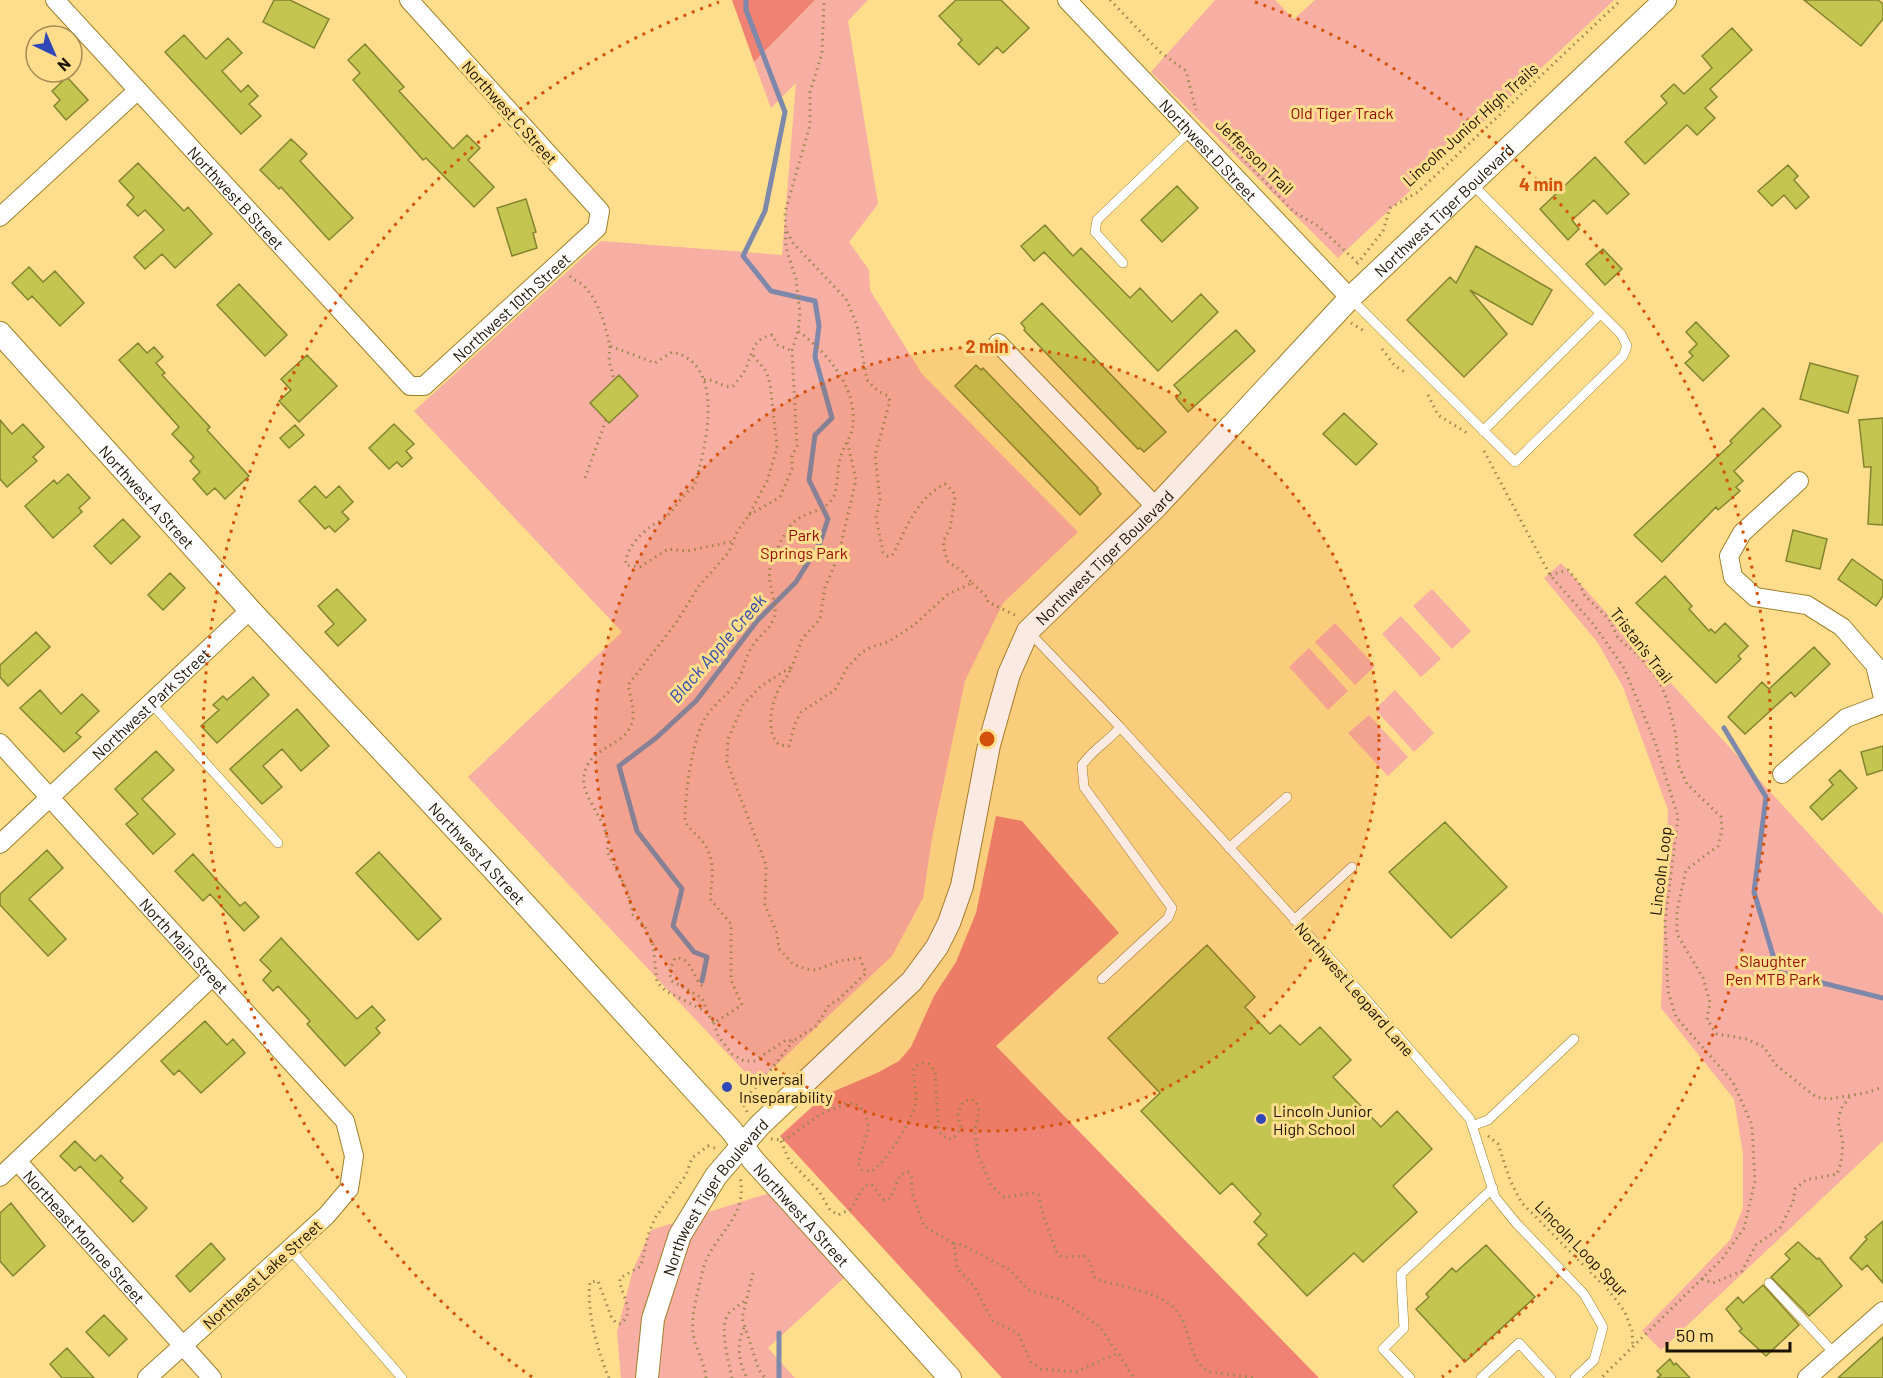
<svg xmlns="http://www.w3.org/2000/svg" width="1883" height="1378" font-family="Barlow,sans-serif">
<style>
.green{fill:#f7aea3}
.forest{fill:#ef8273}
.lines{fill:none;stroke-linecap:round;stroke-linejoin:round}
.stream{stroke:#7d88aa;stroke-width:5}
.building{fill:#c4c451;stroke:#84842f;stroke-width:1.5}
.service-casing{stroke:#9e802c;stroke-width:10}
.minor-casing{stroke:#9e802c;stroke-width:20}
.tertiary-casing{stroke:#9e802c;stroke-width:24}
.path{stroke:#9e8750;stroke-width:3;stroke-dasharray:1.5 4.5;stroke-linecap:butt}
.service{stroke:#fff;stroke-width:9}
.minor{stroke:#fff;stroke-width:18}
.tertiary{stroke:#fff;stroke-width:22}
.ring{fill:none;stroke:#d4520b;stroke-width:3;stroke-dasharray:3 6}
.poi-dot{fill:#3047b8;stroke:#fede8c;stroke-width:2}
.labels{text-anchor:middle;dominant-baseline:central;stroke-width:6;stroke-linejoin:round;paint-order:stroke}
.street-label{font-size:16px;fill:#1c1200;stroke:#fede8c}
.park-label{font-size:16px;fill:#930a07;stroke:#fede8c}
.poi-label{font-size:16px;fill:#1c1200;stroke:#fede8c;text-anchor:start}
.water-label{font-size:18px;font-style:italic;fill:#3249b1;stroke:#fede8c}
.centre{fill:#d4520b;stroke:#fede8c;stroke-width:3}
.ring-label{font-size:18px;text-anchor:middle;font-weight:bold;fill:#d4520b;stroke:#fede8c;stroke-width:6;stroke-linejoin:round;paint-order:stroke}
</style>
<rect width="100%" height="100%" fill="#fede8c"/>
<path class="green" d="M815 0H868L848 21 878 204 849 242 869 270 870 290 922 374 1078 532 1003 603 965 681 932 838 923 898 892 956 756 1084 468 777 622 632 414 411 601 241 782 255 796 83 771 108 754 62Z
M1215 0H1275L1294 19 1315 0H1614L1338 258 1151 72Z
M1561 563 1883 915V1141L1661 1350 1642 1331 1730 1240 1743 1208V1154L1734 1099 1661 1008 1668 810 1623 687 1598 643 1544 578Z
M1432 589 1471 631 1452 649 1413 606Z
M1401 616 1441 659 1421 677 1382 634Z
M1335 623 1375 666 1355 685 1315 642Z
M1309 648 1348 691 1328 710 1289 667Z
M1395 690 1434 733 1414 752 1375 709Z
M1369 715 1408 757 1388 776 1348 733Z
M770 1193 846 1276 768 1348 795 1378H621L617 1332 633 1270 651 1230Z"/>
<path class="forest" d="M732 0H815L754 62Z
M996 816 1022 821 1119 933 996 1046 1319 1378H1002L780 1136 825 1095 877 1073 899 1061 911 1047 934 996 956 962 976 913Z"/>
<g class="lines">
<path class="stream" d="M1724 728 1766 797 1754 892 1778 972 1883 998
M702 981 707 957 694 952 673 926 682 889 637 831 619 766 656 738 696 701 757 621 796 582 820 543 828 519 809 480 815 435 832 418 815 357 819 326 815 301 771 291 743 256 765 211 785 112 746 10V0
M779 1333V1378"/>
</g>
<path class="building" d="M274 0H290L329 19 314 48 263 22Z
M956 0H1001L1029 28 1003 53 997 47 979 65 958 44 962 40 939 16Z
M1804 0H1878L1883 4V19L1861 46Z
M1732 28 1752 50 1710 89 1717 97 1705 108 1715 118 1697 135 1687 125 1645 164 1625 142 1667 103 1661 96 1674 84 1684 94 1712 68 1702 56Z
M184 35 206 59 228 38 242 53 222 71 241 92 248 85 258 96 249 104 261 116 241 134 165 52Z
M365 44 404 87 399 91 453 149 467 135 480 148 468 160 494 187 474 207 426 158 423 160 353 80 360 73 348 60Z
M67 77 88 100 66 120 54 106 60 100 52 91Z
M291 139 307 154 300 161 353 218 329 240 281 187 279 189 260 170Z
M1595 157 1629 194 1607 214 1594 200 1572 220 1579 229 1568 240 1540 209Z
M138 163 184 211 188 207 212 234 175 268 162 254 145 269 134 257 164 230 145 210 138 216 127 205 134 197 119 181Z
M1788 165 1798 176 1794 180 1809 197 1796 209 1784 195 1772 206 1758 191Z
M1177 186 1198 208 1162 242 1141 220Z
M526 199 536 232 533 233 537 248 512 256 497 208Z
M1045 225 1073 256 1081 248 1130 298 1140 288 1172 322 1201 294 1218 312 1158 371 1044 252 1034 261 1021 246Z
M1476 246 1552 290 1532 325 1470 290 1507 334 1464 377 1407 320 1450 277 1456 283Z
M1603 249 1622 269 1605 285 1586 264Z
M29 267 43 282 55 271 84 303 60 326 32 296 28 300 12 283Z
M239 284 287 335 265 356 217 305Z
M1042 303 1166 432 1144 452 1140 448 1138 449 1024 330 1025 328 1021 323Z
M1696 322 1729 356 1703 381 1685 363 1693 356 1689 352 1697 344 1686 332Z
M1236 330 1255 351 1188 412 1176 398 1181 393 1174 385Z
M138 343 147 353 154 347 163 357 156 363 165 373 162 375 210 427 207 430 249 476 225 499 215 488 207 495 193 479 200 472 190 461 194 457 172 434 179 427 119 360Z
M307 355 337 386 299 422 279 401 291 390 281 379Z
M1810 363 1858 376 1848 413 1800 399Z
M976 365 981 370 983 368 1098 488 1097 489 1101 494 1080 515 955 386Z
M619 375 638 396 609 423 590 403Z
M1763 408 1781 426 1734 471 1743 481 1736 487 1740 491 1718 510 1716 507 1662 562 1634 535 1732 443 1730 441Z
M1344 413 1377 444 1356 465 1323 434Z
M1883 418V525L1868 524 1871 467H1864L1859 420Z
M0 420 12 434 23 424 44 447 33 457 37 461 7 487 0 479Z
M394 424 414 444 406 451 412 458 402 467 397 462 389 469 369 448Z
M295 425 304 435 289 448 280 438Z
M68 474 90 498 79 508 82 512 53 538 25 506 54 480 57 484Z
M315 486 326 498 339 486 353 502 342 512 349 519 335 532 329 526 325 529 299 501Z
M123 519 140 537 111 564 94 546Z
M1793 530 1827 539 1820 569 1786 561Z
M1852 559 1883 581V596L1876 606 1838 579Z
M170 573 185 588 163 610 148 595Z
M1665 576 1692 606 1689 609 1709 631 1711 629 1715 633 1725 623 1748 646 1738 656 1741 659 1716 683 1636 603Z
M337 589 366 620 338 646 325 632 334 624 318 606Z
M36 632 50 647 8 686 0 677V665Z
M1814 647 1830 664 1795 697 1791 692 1745 734 1728 717 1762 682 1769 689Z
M253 677 269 695 217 743 201 726 219 710 213 705 223 696 227 700Z
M40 690 61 714 82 694 99 711 76 733 81 737 64 752 20 708Z
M297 709 329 746 301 771 282 749 263 766 282 787 262 804 230 769Z
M1883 746V770L1867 775 1861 752Z
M156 751 174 770 142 799 175 834 153 854 126 824 138 814 115 789Z
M1840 770 1857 788 1822 820 1810 807 1833 785 1829 780Z
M1445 822 1507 887 1451 938 1389 872Z
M47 850 63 868 29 899 66 939 48 956 0 905V894Z
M379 852 441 919 418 940 356 873Z
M193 854 240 906 245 902 259 917 244 931 210 894 203 901 175 871Z
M281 938 357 1019 372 1006 385 1020 376 1028 380 1033 345 1066 307 1024 310 1021 278 986 273 991 263 980 271 971 260 960Z
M1207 945 1255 997 1245 1007 1270 1034 1280 1025 1300 1045 1320 1027 1351 1060 1333 1077 1381 1127 1397 1111 1432 1149 1393 1186 1417 1212 1363 1262 1354 1253 1307 1296 1258 1244 1267 1235 1254 1222 1261 1214 1232 1183 1220 1194 1141 1111 1160 1093 1108 1038Z
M205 1021 227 1045 233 1039 245 1053 201 1093 179 1070 174 1075 161 1061Z
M75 1141 95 1161 101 1155 123 1178 120 1181 147 1208 133 1222 80 1166 75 1171 60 1156Z
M11 1203 45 1246 13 1276 0 1261V1213Z
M1883 1221V1283L1867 1265 1862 1270 1850 1258 1867 1239 1865 1237Z
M1798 1242 1817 1259 1819 1258 1842 1286 1809 1316 1771 1277 1790 1259 1785 1254Z
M211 1243 225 1259 190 1292 176 1276Z
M1486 1245 1535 1297 1465 1362 1416 1309 1429 1297 1426 1294 1452 1268 1456 1272Z
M1763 1285 1799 1325 1766 1356 1739 1331 1742 1329 1726 1309 1738 1297 1743 1303Z
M104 1315 127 1339 109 1356 86 1332Z
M1883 1337V1378H1838Z
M67 1348 94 1378H62L50 1364Z
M1670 1359 1674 1365 1676 1363 1690 1378H1657L1661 1375 1657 1371Z"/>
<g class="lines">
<defs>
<path id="service" d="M1123 263 1095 232 1097 220 1191 130
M1350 298 1515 462 1623 356 1627 346 1621 334 1471 183
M1483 431 1600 314
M1029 632 1120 727 1345 975 1470 1119 1495 1197 1516 1223 1584 1294 1603 1327 1594 1360 1575 1378
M151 703 278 843
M1229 848 1287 797
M1294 920 1352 867
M1102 979 1168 918 1172 908 1084 787 1082 765C1094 748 1108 742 1120 727
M1472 1126 1488 1120 1574 1039
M290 1249 402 1378
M1769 1283 1835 1354
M1410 1378 1383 1349 1404 1328 1401 1274 1493 1188
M1481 1378 1519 1343 1551 1378"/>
<g id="minor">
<path id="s1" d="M55 0 410 386H424L597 228 600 211 409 0"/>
<path id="s2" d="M1067 0 1350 298"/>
<path d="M0 217 138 90"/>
<path d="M998 343 1156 507"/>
<path d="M1799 481 1742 533 1729 556 1733 577 1755 597 1807 605 1842 627 1875 665 1883 698"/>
<path id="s3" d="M0 743 345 1121 354 1156 349 1189 326 1216 147 1378"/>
<path d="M1782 774 1846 718 1883 704"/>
<path id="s4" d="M0 844 250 610"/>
<path id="s5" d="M18 1162 212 1378"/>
<path d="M0 1177 213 976"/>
<path d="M1807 1378 1883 1311"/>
</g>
<g id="tertiary">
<path id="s6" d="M0 333 250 610 492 868 732 1131 753 1160 950 1378"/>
<path id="s7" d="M647 1378 653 1319 680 1235 716 1176 759 1126 912 981 937 947 949 923 962 886 989 745 1009 674 1028 631 1156 507 1350 298 1665 0"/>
</g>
</defs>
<use href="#service" class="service-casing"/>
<use href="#minor" class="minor-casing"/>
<use href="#tertiary" class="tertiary-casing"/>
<path class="path" d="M1110 0 1160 52 1186 71 1196 110
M1229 144 1294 212 1318 226 1357 262
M1357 264 1383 231 1390 208 1418 192 1621 0
M570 276C574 281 581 282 585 287 600 304 605 325 610 346L655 363 672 352C727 363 706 448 694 487 682 494 677 507 666 517 661 522 655 523 650 527 639 535 624 552 626 565L640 567 668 549 687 551 734 541
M1351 323 1366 332
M610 346 609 360 614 380
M1382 349 1395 366 1405 372
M704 380C715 378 723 389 733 386 737 381 742 376 745 370 753 354 751 339 772 335L778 345 792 351
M1428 395 1438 415 1467 433
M1484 451 1550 575 1594 625 1624 668 1655 742 1678 817 1665 922 1668 991 1676 1017 1733 1082 1752 1125 1755 1181 1744 1228 1722 1259 1601 1378
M585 478 606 420
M749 515 780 497 792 469V456L797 446 792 351 798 331
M1550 575 1568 570 1579 583 1585 596 1609 619 1618 638 1639 656 1659 681 1667 699 1676 735 1678 764 1687 784 1721 817 1722 830 1718 846 1686 870 1677 911V934L1703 978 1710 1002 1707 1020 1717 1034 1747 1039 1764 1047 1776 1065 1816 1097 1829 1099 1865 1093 1883 1087
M972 583 987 597 988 602 1017 616
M791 669 802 639 820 619 825 587 838 557 856 480 847 440
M702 986C692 976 691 956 675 958L669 972 672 981 702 998 710 1018 714 1023 742 1005 731 980V924L710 899C712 879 716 859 703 842 696 833 689 830 685 820 685 793 692 741 705 718 714 704 729 694 738 680 744 670 745 657 752 647 758 636 769 631 774 618 780 599 761 582 774 557 779 545 787 526 798 519 809 511 825 511 833 498 838 489 837 470 840 459 842 448 850 439 852 430 860 390 827 352 798 331L800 313 796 279 786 248 785 212 810 125V92L822 53 824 0
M707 1012 666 991 657 982 653 945 645 927 633 915 627 890 607 851C613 824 580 799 584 776 589 743 630 748 633 717 634 707 630 695 628 685L676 623 699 586 729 552 737 532 749 515 767 481 777 448 770 383 766 371 752 354
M714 1023 718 1036 732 1054 744 1061H754L786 1040 793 1041 816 1026 829 1005 838 1000 866 973 860 958 839 961 816 970 806 969 793 964 779 949 777 933 765 905 766 865 727 762 728 739 743 705 761 686 791 667C790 674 786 677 782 683 772 700 764 729 779 745L789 746 795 724 801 712 835 690 847 668 861 653 871 647 888 642 914 625 948 594 972 583 962 571 947 561 943 542 950 529 955 497 953 491 945 484C916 498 906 530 892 556H887L883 552 876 518 880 499 875 456 890 401 888 396 878 391 867 380 857 325 846 299 793 243 786 230
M747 1112 742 1101 763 1080 793 1041
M1488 1136 1498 1144 1510 1180 1521 1202 1610 1292 1625 1312 1632 1331 1633 1348
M771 1139 785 1140 821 1114 847 1103 856 1104 865 1112 869 1127 858 1163 862 1170 872 1171C886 1162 915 1118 916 1100 916 1089 913 1079 914 1067L922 1063 929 1064 935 1072 939 1132 947 1139 954 1138 961 1128 958 1114 963 1102 971 1099 976 1102 979 1111 975 1130 978 1155 991 1185 1004 1197 1033 1193 1039 1195 1043 1215 1057 1253 1062 1257 1084 1256 1090 1262 1094 1277 1099 1280C1122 1287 1160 1291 1177 1311 1192 1329 1187 1360 1209 1372L1257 1378
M781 1141 789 1160 819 1191 830 1210 838 1215 851 1209 865 1185H872L884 1200 890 1199 900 1175 908 1172 911 1175 912 1193 924 1226 954 1244 957 1268 974 1286 993 1321 1018 1333 1031 1362 1041 1369 1076 1372 1118 1353 1134 1378
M954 1244 958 1243 1010 1270 1028 1290 1061 1300 1100 1327 1118 1353
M753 1273 742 1318 759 1370 765 1378
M1702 1279 1713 1283 1742 1271 1756 1245 1780 1228 1793 1202 1795 1189 1806 1180 1837 1174 1841 1163 1843 1143 1838 1121 1841 1109 1851 1095
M744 1328C736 1344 739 1363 747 1378
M609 1378C598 1353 586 1310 590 1282L598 1281 611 1316 616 1323 621 1324C637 1308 619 1295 620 1278L641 1266 648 1235 655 1218 686 1175 692 1158 708 1146 715 1148
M706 1378C705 1363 695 1348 693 1333 691 1314 698 1292 702 1273 711 1234 749 1220 740 1177
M732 1378C729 1362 718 1326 729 1313 734 1308 740 1305 744 1301"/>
<use href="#service" class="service"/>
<use href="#minor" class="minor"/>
<use href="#tertiary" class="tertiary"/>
</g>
<circle cx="987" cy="739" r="392" fill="#d4520b" fill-opacity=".12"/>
<g class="ring">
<circle cx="987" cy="739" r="392"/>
<path d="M532 1377A784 784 0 0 1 719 2M1255 2A784 784 0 0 1 1442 1377"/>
</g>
<g class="poi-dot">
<circle cx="727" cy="1087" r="6"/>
<circle cx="1261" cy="1119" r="6"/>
</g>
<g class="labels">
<g class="street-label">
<text transform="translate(510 112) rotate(48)">Northwest C Street</text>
<text transform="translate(1470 124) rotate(-42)">Lincoln Junior High Trails</text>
<text stroke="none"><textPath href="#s2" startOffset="206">Northwest D Street</textPath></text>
<text transform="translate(1255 156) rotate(44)">Jefferson Trail</text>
<text stroke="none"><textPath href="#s1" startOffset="268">Northwest B Street</textPath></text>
<text stroke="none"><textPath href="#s7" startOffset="1458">Northwest Tiger Boulevard</textPath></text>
<text stroke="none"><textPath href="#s1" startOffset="656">Northwest 10th Street</textPath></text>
<text stroke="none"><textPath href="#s6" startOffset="220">Northwest A Street</textPath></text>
<text stroke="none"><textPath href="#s7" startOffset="972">Northwest Tiger Boulevard</textPath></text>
<text transform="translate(1642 645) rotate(52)">Tristan's Trail</text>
<text stroke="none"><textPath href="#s4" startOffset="206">Northwest Park Street</textPath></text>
<text stroke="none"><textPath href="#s6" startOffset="706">Northwest A Street</textPath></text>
<text transform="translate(1660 871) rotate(-83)">Lincoln Loop</text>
<text stroke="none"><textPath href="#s3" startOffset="274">North Main Street</textPath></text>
<text transform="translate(1355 989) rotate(49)">Northwest Leopard Lane</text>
<text stroke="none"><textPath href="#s7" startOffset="198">Northwest Tiger Boulevard</textPath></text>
<text stroke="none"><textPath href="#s6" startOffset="1192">Northwest A Street</textPath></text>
<text stroke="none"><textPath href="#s5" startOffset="100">Northeast Monroe Street</textPath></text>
<text transform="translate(1582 1248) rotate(46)">Lincoln Loop Spur</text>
<text transform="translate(262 1274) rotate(-42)">Northeast Lake Street</text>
</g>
<g class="park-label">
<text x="1342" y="112">Old Tiger Track</text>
<text x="804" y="534">Park<tspan x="804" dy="18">Springs Park</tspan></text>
<text x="1773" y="960">Slaughter<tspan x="1773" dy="18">Pen MTB Park</tspan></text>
</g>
<g class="poi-label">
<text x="739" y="1078">Universal<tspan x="739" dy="18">Inseparability</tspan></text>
<text x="1273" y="1110">Lincoln Junior<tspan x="1273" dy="18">High School</tspan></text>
</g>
<g class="water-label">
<text transform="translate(717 648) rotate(-49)">Black Apple Creek</text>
</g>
</g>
<circle cx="987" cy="739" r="9" class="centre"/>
<g class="ring-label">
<text x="1541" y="191">4 min</text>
<text x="987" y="353">2 min</text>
</g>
<g transform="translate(54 54) rotate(136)"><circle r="28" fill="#fede8c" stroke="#a48c54" stroke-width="1.5"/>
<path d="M0-4.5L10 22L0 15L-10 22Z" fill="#3047b8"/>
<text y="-9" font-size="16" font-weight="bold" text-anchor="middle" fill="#1c1200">N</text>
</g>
<path d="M1667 1342v9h123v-9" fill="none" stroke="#1c1200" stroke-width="3"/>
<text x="1676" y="1342" font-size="18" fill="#1c1200" stroke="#fede8c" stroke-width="4.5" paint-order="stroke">50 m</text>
</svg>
